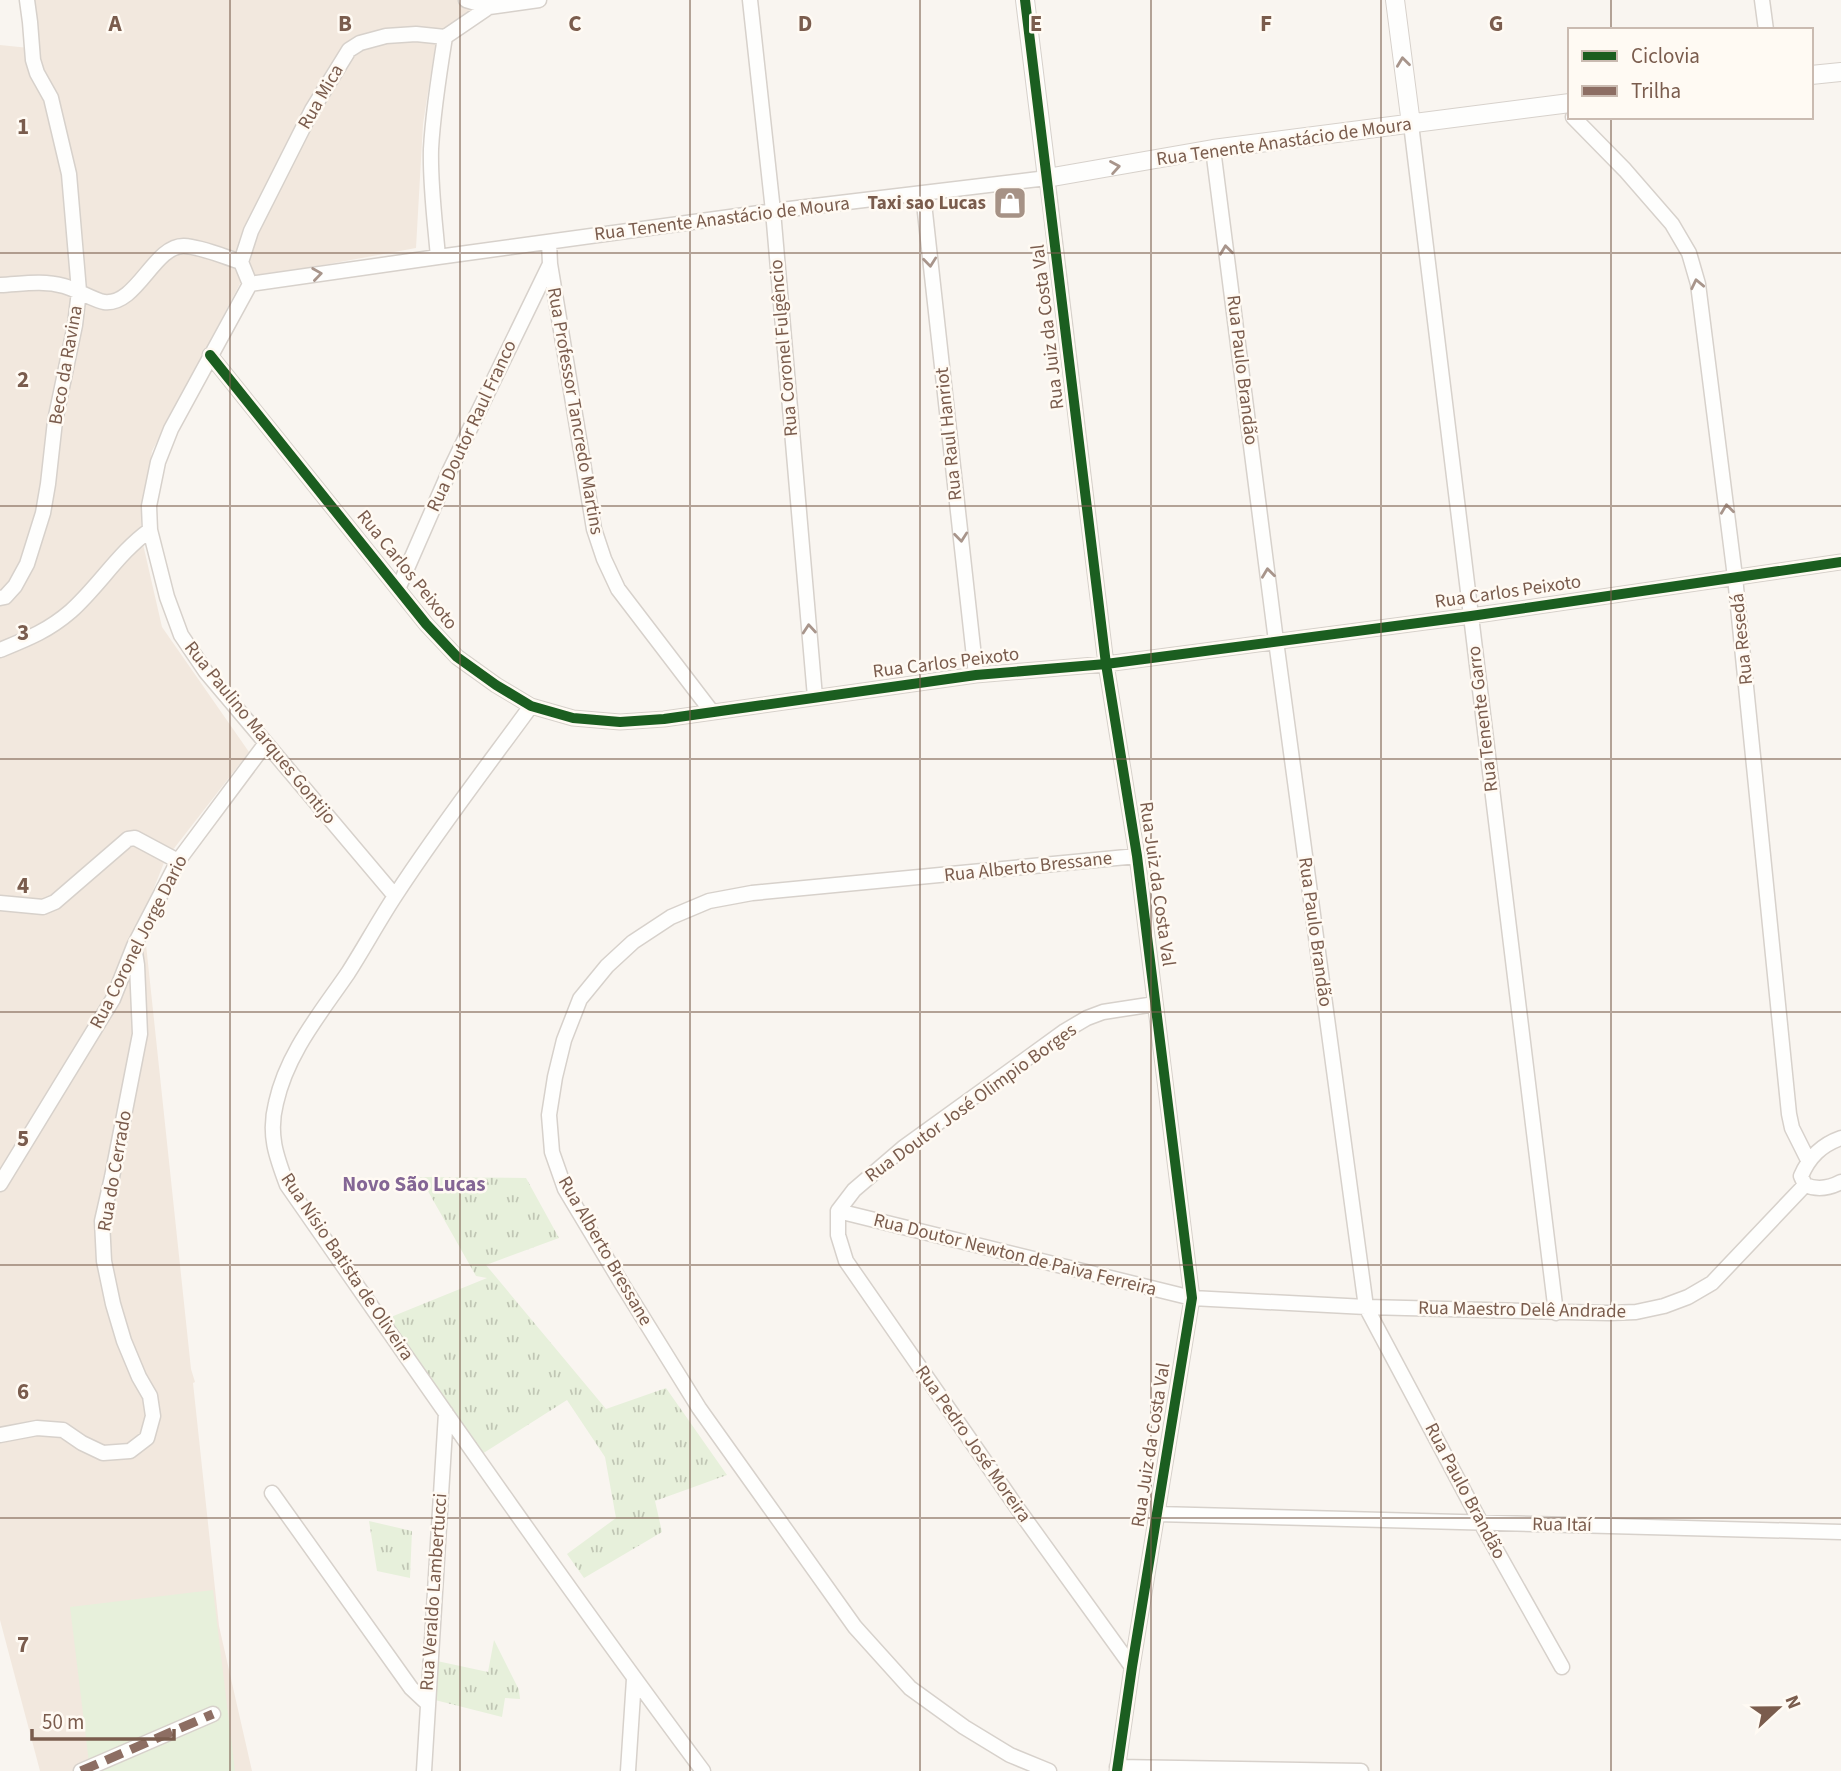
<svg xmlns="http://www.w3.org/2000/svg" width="1841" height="1771" font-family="'Source Sans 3',sans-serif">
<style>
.residential{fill:#f2e8de}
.grass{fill:url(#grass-tufts)}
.pitch{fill:#e7f0db}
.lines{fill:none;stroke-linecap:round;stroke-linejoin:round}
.minor-casing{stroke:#d7d1cb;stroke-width:17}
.tertiary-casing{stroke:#d7d1cb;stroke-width:20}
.minor{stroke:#fefefd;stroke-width:14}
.tertiary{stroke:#fefefd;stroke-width:18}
.quiet{stroke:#8d6e63;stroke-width:9;stroke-dasharray:18 9;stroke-linecap:butt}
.cycleway-casing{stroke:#fffaf3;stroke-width:15}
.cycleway{stroke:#1b5e20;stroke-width:10}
.oneway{stroke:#a8958b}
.grid{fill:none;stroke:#7a5c4d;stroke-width:2;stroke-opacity:0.55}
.labels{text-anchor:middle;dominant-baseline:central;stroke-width:5;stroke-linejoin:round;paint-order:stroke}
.street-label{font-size:19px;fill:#7a5c4d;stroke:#fffaf3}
.poi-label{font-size:19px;font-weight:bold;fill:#7a5c4d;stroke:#fffaf3;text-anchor:end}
.neighbourhood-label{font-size:21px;font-weight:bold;fill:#846695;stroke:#fffaf3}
.grid-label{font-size:23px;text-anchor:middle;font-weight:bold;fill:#7a5c4d;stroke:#fffaf3;stroke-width:5;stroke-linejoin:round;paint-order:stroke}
</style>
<defs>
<pattern id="grass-tufts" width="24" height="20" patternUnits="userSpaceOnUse" patternTransform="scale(1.75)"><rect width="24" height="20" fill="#e7f0db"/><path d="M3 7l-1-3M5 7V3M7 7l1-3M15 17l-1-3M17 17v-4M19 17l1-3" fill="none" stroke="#c0c6b4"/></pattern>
</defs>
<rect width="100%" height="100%" fill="#f9f5f0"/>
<path class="residential" d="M24 0H483L482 3 447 31 435 47 423 124 416 248 242 280 152 451 140 531 162 627 249 752 165 860 143 916 191 1369 195 1382 193 1383 219 1626 252 1771H40L0 1620V45L29 48Z"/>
<path class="grass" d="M420 1177 526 1178 559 1238 486 1265 606 1409 666 1388 727 1475 655 1501 662 1532 584 1578 567 1554 616 1518 605 1457 567 1400 482 1454 386 1319 487 1278 476 1276Z
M369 1521 412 1531 410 1578 377 1571Z
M494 1640 519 1690 520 1699 505 1698 502 1717 435 1700 437 1661 488 1672Z"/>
<path class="pitch" d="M213 1590 235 1771H90L70 1607Z"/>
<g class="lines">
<defs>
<path id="minor" d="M466 0 489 7 539 0
M750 0 773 211 815 697
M1762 0 1766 30
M1573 117 1625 170 1672 224 1689 253 1698 284 1735 577 1789 1114 1792 1128 1808 1160
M1411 124 1556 1313
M1213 149 1276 641 1366 1307 1481 1523 1562 1667
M923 194 976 675
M549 242 550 264 594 529 604 559 618 589 712 712
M438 257C435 221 430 185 431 149 433 111 439 74 445 37
M250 284 438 257 773 211 1047 178 1106 664 1137 856 1192 1298 1132 1667 1117 1771
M250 284 171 429 158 462 149 506 150 530 167 597 181 635 206 672 395 896
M250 284 241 262 251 231 312 110 349 50 360 43 386 36 416 34 445 37 489 7
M0 285C22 284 42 280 64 286 75 289 96 301 104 302 137 306 154 245 184 246 203 247 224 257 241 262
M210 355 426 624 457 657 496 685 531 706 573 718 620 722 664 719 976 675 1106 664 1471 616 1841 562
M398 589 450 470 550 264
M0 598 5 597 15 586 27 564 43 513 48 484 55 421 75 325 79 291 69 174 51 98 37 73 33 60 30 22 27 0
M0 650C27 639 48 631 71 611 99 586 119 552 150 530
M531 706C485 769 437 831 395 896 378 922 364 948 348 973 320 1014 287 1053 276 1103 268 1134 276 1156 287 1185 424 1382 560 1579 703 1771
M0 903 43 907 55 902 128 839 135 838 178 861
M1841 1138C1821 1145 1809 1157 1801 1176L1805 1185C1817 1190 1830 1188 1841 1182
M0 1184 113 999 134 946 178 861 266 743
M838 1211 1192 1298 1366 1307 1609 1313 1636 1312 1664 1306 1688 1297 1712 1283 1805 1185
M838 1211V1235L846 1261 1018 1509 1132 1667
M838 1211 854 1190 903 1148 1065 1031 1087 1018 1103 1012 1155 1004
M0 1435 37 1428 63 1430 82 1443 103 1453 130 1451 147 1438 153 1416 150 1396 139 1377 124 1341 113 1304 104 1261 102 1221 112 1177 140 1034 137 965 134 946
M272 1493 411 1688 427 1703
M1157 1514 1841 1532
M1117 1767 1361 1771
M81 1771 213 1714
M424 1771 446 1413
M628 1771 634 1679
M1049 1771 1010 1755 964 1727 910 1688 855 1627 699 1408 622 1284 565 1189 552 1152 549 1115 555 1077 564 1040 580 999 607 966 633 942 671 917 709 901 752 893 1137 856"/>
<path id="tertiary" d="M1025 0 1047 178 1213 149 1570 103
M1395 0 1411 124
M1811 75 1841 72"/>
</defs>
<use href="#minor" class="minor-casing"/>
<use href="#tertiary" class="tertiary-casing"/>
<use href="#minor" class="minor"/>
<use href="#tertiary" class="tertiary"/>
<path class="quiet" d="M81 1771 213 1714"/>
<defs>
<path id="cycleway" d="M1025 0 1106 664 1137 856 1192 1298 1132 1667 1117 1771
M210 355 426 624 457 657 496 685 531 706 573 718 620 722 664 719 976 675 1106 664 1471 616 1841 562"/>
</defs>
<use href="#cycleway" class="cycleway-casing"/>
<use href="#cycleway" class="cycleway"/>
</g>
<defs><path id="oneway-chevron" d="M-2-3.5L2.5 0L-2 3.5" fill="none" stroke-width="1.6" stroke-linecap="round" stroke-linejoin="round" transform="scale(1.75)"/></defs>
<g class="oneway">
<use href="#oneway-chevron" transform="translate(1403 62) rotate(-97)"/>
<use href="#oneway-chevron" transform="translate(1115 167) rotate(-10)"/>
<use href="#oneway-chevron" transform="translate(1226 250) rotate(-97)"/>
<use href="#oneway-chevron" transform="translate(930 262) rotate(84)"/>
<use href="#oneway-chevron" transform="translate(317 274) rotate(-8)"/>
<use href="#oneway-chevron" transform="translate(1697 284) rotate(-102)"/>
<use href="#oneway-chevron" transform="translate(1727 509) rotate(-97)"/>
<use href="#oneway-chevron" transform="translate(961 537) rotate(84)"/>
<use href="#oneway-chevron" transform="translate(1268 573) rotate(-97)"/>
<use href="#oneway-chevron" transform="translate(809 629) rotate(-95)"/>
</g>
<path class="grid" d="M230 0V1771M460 0V1771M690 0V1771M920 0V1771M1151 0V1771M1381 0V1771M1611 0V30M1611 117V1771M0 253H1841M0 506H1841M0 759H1841M0 1012H1841M0 1265H1841M0 1518H1841"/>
<defs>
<symbol id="shop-square" viewBox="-11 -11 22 22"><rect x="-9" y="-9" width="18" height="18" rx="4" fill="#a69286" stroke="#fffaf3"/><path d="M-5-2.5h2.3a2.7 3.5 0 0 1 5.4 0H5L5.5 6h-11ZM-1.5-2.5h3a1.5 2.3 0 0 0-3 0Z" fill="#fff"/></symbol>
</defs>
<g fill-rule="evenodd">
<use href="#shop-square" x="991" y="184" width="38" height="38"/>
</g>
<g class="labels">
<g class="street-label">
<text transform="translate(321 97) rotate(-60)">Rua Mica</text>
<text transform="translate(1284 142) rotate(-8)">Rua Tenente Anastácio de Moura</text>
<text transform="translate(722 219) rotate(-7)">Rua Tenente Anastácio de Moura</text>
<text transform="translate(1048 327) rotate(-97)">Rua Juiz da Costa Val</text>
<text transform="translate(784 348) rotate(-95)">Rua Coronel Fulgêncio</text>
<text transform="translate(66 365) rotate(-80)">Beco da Ravina</text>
<text transform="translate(1242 370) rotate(83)">Rua Paulo Brandão</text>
<text transform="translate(575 411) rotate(80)">Rua Professor Tancredo Martins</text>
<text transform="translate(472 426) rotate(-65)">Rua Doutor Raul Franco</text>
<text transform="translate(949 434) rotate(-96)">Rua Raul Hanriot</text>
<text transform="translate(407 570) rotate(51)">Rua Carlos Peixoto</text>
<text transform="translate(1508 592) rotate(-8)">Rua Carlos Peixoto</text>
<text transform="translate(1742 639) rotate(-96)">Rua Resedá</text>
<text transform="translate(946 663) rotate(-7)">Rua Carlos Peixoto</text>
<text transform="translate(1483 719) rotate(-97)">Rua Tenente Garro</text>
<text transform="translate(260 733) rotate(51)">Rua Paulino Marques Gontijo</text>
<text transform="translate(1028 867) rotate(-6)">Rua Alberto Bressane</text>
<text transform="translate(1157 884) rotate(82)">Rua Juiz da Costa Val</text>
<text transform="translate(1315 932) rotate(82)">Rua Paulo Brandão</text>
<text transform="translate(139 942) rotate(-63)">Rua Coronel Jorge Dario</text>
<text transform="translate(971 1103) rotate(-36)">Rua Doutor José Olimpio Borges</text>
<text transform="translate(115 1171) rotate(-80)">Rua do Cerrado</text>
<text transform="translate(605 1251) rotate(60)">Rua Alberto Bressane</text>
<text transform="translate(1015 1255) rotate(14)">Rua Doutor Newton de Paiva Ferreira</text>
<text transform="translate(347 1267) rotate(56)">Rua Nísio Batista de Oliveira</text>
<text transform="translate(1522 1310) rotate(1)">Rua Maestro Delê Andrade</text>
<text transform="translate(973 1444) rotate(55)">Rua Pedro José Moreira</text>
<text transform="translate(1151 1445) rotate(-81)">Rua Juiz da Costa Val</text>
<text transform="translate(1465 1491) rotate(62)">Rua Paulo Brandão</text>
<text transform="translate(1562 1525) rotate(1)">Rua Itaí</text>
<text transform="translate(434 1592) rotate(-86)">Rua Veraldo Lambertucci</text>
</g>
<g class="poi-label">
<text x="986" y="203">Taxi sao Lucas</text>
</g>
<g class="neighbourhood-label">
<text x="414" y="1184">Novo São Lucas</text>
</g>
</g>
<g class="grid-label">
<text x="115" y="31">A</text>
<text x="345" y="31">B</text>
<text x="575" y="31">C</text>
<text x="805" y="31">D</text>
<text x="1036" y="31">E</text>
<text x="1266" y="31">F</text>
<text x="1496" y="31">G</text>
<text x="23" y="134">1</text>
<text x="23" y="387">2</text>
<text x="23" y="640">3</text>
<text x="23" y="893">4</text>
<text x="23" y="1146">5</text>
<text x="23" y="1399">6</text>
<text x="23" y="1652">7</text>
</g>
<rect x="1568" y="28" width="245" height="91" fill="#fffaf3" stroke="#cabbb1" stroke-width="2"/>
<rect x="1582" y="51" width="35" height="10" fill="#1b5e20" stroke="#cabbb1" stroke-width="2"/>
<text x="1631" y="63" font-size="21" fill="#7a5c4d">Ciclovia</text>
<rect x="1582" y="86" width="35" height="10" fill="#8d6e63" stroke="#cabbb1" stroke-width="2"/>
<text x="1631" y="98" font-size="21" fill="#7a5c4d">Trilha</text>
<g transform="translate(1778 1708) rotate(68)" stroke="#fffaf3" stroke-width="5" paint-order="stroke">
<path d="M0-5L12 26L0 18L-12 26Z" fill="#7a5c4d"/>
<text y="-10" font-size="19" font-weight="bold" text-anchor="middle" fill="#7a5c4d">N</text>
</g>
<path d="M32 1729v10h142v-10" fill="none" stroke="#7a5c4d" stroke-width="3.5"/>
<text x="42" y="1729" font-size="21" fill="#7a5c4d" stroke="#fffaf3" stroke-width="5" paint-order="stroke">50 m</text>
</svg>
